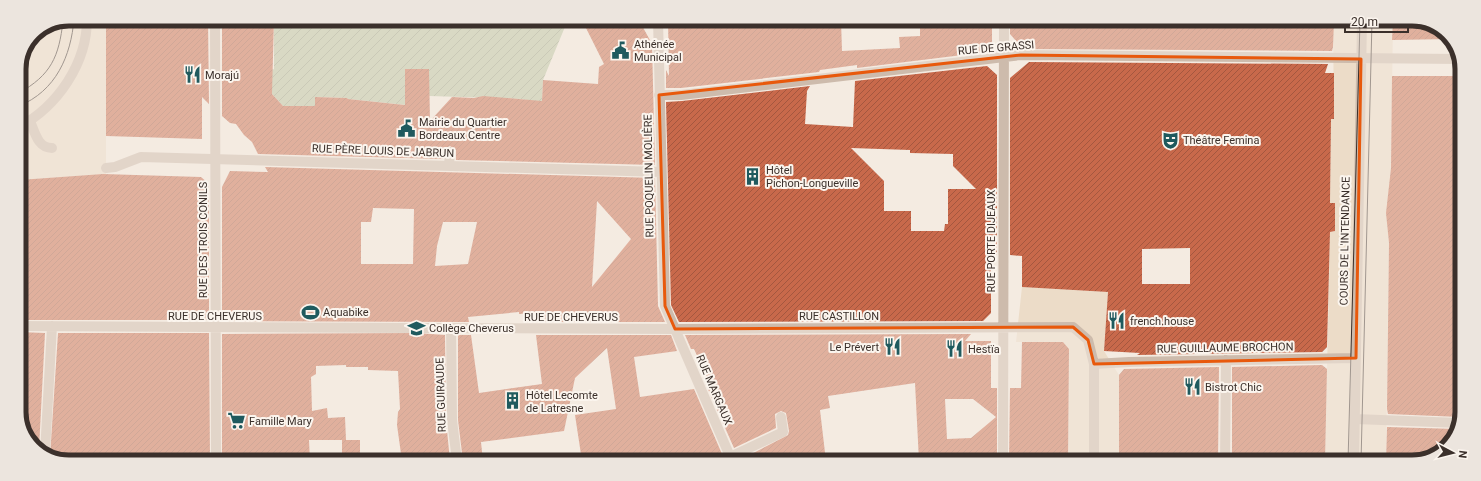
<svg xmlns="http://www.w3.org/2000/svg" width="1481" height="481" font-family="Roboto,sans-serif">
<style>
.garden{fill:url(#garden-furrows)}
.plaza{fill:#ecdcc8}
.building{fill:url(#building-hatch);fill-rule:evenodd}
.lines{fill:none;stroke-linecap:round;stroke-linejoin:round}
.lane{stroke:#cdbbac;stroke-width:10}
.street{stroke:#cdbbac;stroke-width:10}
.tram{stroke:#3b302b;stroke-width:1}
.marked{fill:none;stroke:#e8590c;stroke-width:3;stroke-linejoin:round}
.labels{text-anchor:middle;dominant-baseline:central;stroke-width:4;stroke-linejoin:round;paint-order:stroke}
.poi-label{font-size:11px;fill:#3b302b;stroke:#fbf5ee;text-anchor:start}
.street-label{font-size:11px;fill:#3b302b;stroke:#fbf5ee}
.rim{fill:none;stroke:#3b302b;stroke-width:5}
</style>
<defs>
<pattern id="garden-furrows" width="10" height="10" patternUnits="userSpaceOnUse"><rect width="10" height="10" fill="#b8c4a0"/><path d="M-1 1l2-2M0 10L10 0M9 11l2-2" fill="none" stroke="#97a083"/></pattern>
<pattern id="building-hatch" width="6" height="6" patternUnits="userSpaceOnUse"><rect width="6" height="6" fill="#c8694b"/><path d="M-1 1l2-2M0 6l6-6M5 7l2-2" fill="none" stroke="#a4573f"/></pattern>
</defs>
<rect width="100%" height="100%" fill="#f4ebe1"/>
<path class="garden" d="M274 19H318L324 25 330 19 563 20 567 22 543 80 542 103 522 99 429 96 426 107 348 99 347 98 316 97 315 106H283L272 94V70L274 69Z"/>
<path class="plaza" d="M69 19H106V174L19 180V69L34 33Z
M1333 21H1393L1391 168 1387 221 1389 243 1386 462H1325L1330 232 1335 231V203H1330L1331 119H1334Z
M1022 287 1108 292 1104 351 1119 375V462H1068L1069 349 1063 342H1016Z"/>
<path class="building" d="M106 19H208L209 104 202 97V139L106 136Z
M222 19H274L272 94 283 106H315V97L347 98 348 99 405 105V69H429L430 121 452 97 474 98 483 96 542 101 543 80 598 84 599 67 604 64 582 20H639L652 44 655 165 456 160V150L450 146 444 149 443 159 258 154 252 142 244 135 236 124 230 123 222 116Z
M668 20H841L842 51 900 48 899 37 920 36V20H992V49L987 52 857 68V65L820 70 819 72 681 88H666V70L669 76Z
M1010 20 1334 21 1333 47 1332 51 1023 49 1010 34Z
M1393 21H1425L1452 39 1392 40Z
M1029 62 1328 64 1325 73H1334V119H1331L1330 203H1335V231L1330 232 1327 347 1322 352 1137 355 1140 353 1104 351 1108 292 1022 287V256L1010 255V78ZM1190 248V284H1142V249Z
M987 66 997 75V255H991V313L983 321 679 322 671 305 666 102 682 101 810 86 807 91 805 124 853 127 855 81ZM851 148 910 150V153L953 154V166L976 189H948V224H945L944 231H911V211H884V181Z
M1392 76H1462L1460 417 1388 414 1387 409 1389 243 1386 213 1391 168Z
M265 167 655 178 658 306 665 322H534L533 313 519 314V312L468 317 469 322 222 321V187L230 171 268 172ZM597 201 631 239 592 287ZM373 208 414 209 413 264H361V222H371ZM443 222H477L468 264 435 266 437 246Z
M103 174 201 177 209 184V320H19V180Z
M19 332 45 333 39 449 29 443 19 416 21 346H19Z
M58 333H209L210 460H56L50 457Z
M416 333 445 335 446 420 450 461H402L397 425 398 412 400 409 398 371 368 370V367H346V365L316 366V374L311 377 312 411 327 408 328 418 345 417 346 440H343H360V461H342V440H309L310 461 222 460V334Z
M971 334 965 341H991V388H997V461H919L915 383 828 396 830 408 820 410 826 461H738L788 435 789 431 786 413 781 411 775 414 776 428 734 448 707 387 711 386 694 349H691L685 335ZM945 399H973L996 417 971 438 947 439Z
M458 335H471L479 393 542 384 536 335H671L677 351 634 357 640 397 694 389 725 461H582L575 415 616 409 607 348 575 378 564 431 481 442 483 461H463L458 420Z
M1022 342H1063L1069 349 1068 462 1009 461 1010 388H1021Z
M1322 365 1327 369 1325 462H1232V367Z
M1219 367 1218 462H1119V375L1124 369Z
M1387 427 1457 429 1443 452 1412 462H1386Z"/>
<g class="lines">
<path class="lane" d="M30 121C35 133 38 148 52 148
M449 165 450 152
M730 457 783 432 781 417"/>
<path class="street" d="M215 19 216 460
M658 20 665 306 732 461
M659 95H681L1021 55 1459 59
M19 127C58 106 87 63 87 19
M106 168 115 167 141 157 661 172
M19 326 412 328
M419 328 675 329 1073 327 1088 340 1094 364V462
M451 328 452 420 457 461
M1094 364 1129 362 1356 358
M1355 419 1460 423
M45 453 52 326
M1003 461 1004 20
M1225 462 1226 360
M1354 462 1362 21"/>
<path class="tram" d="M19 93C51 75 59 57 63 21
M19 106C56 91 71 56 74 19
M1348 462 1360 21
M1361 462 1372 21"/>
</g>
<path d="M0 0H1481V481H0ZM1021 55 1361 59 1356 358 1094 364 1088 340 1073 327 675 329 665 306 659 95Z" fill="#f4ebe1" fill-opacity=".55" fill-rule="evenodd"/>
<path class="marked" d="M1021 55 1361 59 1356 358 1094 364 1088 340 1073 327 675 329 665 306 659 95Z"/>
<defs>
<symbol id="civic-bare" viewBox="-9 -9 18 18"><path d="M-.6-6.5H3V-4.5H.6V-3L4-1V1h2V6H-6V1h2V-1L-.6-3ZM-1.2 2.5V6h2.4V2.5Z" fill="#1f5a5e" stroke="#fbf5ee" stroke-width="2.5" paint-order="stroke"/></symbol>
<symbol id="restaurant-bare" viewBox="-9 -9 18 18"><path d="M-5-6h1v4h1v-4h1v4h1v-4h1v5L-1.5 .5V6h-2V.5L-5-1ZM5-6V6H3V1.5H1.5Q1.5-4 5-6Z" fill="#1f5a5e" stroke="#fbf5ee" stroke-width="2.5" paint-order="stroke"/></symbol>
<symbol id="theatre-bare" viewBox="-9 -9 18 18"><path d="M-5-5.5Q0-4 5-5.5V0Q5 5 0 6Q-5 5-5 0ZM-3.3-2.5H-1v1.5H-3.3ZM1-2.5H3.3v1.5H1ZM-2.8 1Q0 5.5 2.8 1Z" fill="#1f5a5e" stroke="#fbf5ee" stroke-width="2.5" paint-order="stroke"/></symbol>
<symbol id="building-bare" viewBox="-9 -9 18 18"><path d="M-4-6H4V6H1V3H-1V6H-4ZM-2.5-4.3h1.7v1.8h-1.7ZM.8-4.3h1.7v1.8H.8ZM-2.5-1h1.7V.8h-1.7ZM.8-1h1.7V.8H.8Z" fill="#1f5a5e" stroke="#fbf5ee" stroke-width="2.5" paint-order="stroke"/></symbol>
<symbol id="stadium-bare" viewBox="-9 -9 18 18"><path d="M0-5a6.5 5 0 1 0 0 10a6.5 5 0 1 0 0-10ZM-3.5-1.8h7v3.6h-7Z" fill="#1f5a5e" stroke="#fbf5ee" stroke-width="2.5" paint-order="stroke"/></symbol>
<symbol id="school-bare" viewBox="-9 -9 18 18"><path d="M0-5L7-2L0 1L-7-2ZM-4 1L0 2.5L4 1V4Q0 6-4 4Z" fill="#1f5a5e" stroke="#fbf5ee" stroke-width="2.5" paint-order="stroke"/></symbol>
<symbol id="supermarket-bare" viewBox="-9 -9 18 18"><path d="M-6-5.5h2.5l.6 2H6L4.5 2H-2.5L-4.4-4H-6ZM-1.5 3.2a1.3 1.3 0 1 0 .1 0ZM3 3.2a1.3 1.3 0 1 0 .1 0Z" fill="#1f5a5e" stroke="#fbf5ee" stroke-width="2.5" paint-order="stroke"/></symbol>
</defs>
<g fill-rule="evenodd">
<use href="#civic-bare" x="608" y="38" width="25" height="25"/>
<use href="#restaurant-bare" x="180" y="62" width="25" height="25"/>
<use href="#civic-bare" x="394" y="116" width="25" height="25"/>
<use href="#theatre-bare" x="1158" y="128" width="25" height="25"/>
<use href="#building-bare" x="740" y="164" width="25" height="25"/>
<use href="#stadium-bare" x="298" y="300" width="25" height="25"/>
<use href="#restaurant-bare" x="1104" y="308" width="25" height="25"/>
<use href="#school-bare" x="404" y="316" width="25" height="25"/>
<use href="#restaurant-bare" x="880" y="334" width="25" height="25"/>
<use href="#restaurant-bare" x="942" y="336" width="25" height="25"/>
<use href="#restaurant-bare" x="1180" y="374" width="25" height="25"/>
<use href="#building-bare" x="500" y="388" width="25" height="25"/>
<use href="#supermarket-bare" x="224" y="408" width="25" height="25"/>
</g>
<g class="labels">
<g class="poi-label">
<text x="634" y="44">Athénée<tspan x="634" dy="13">Municipal</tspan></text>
<text x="205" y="75">Morajú</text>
<text x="419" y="122">Mairie du Quartier<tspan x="419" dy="13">Bordeaux Centre</tspan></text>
<text x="1183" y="140">Théâtre Femina</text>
<text x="766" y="170">Hôtel<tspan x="766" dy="13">Pichon-Longueville</tspan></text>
<text x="323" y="312">Aquabike</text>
<text x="1130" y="321">french.house</text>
<text x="429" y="328">Collège Cheverus</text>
<text x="879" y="347" text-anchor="end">Le Prévert</text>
<text x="968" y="349">Hestïa</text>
<text x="1205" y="387">Bistrot Chic</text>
<text x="526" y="395">Hôtel Lecomte<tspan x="526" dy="13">de Latresne</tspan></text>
<text x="249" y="421">Famille Mary</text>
</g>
<g class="street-label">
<text transform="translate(996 48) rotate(-5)">RUE DE GRASSI</text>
<text transform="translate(383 151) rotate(2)">RUE PÈRE LOUIS DE JABRUN</text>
<text transform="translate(649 176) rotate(-91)">RUE POQUELIN MOLIÈRE</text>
<text transform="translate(203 240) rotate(-90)">RUE DES TROIS CONILS</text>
<text transform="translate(991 241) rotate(-90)">RUE PORTE DIJEAUX</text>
<text transform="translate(1345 241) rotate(-89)">COURS DE L'INTENDANCE</text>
<text x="215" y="316">RUE DE CHEVERUS</text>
<text x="839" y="316">RUE CASTILLON</text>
<text x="571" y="317">RUE DE CHEVERUS</text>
<text transform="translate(1225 348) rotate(-1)">RUE GUILLAUME BROCHON</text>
<text transform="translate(714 390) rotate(67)">RUE MARGAUX</text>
<text transform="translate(441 395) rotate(-92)">RUE GUIRAUDE</text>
</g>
</g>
<path d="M0 0H1481V481H0ZM69 26H1412A43 43 0 0 1 1455 69V412A43 43 0 0 1 1412 455H69A43 43 0 0 1 26 412V69A43 43 0 0 1 69 26Z" fill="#ece5de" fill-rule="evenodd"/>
<path class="rim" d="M69 26H1412A43 43 0 0 1 1455 69V412A43 43 0 0 1 1412 455H69A43 43 0 0 1 26 412V69A43 43 0 0 1 69 26Z"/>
<g transform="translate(1453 453) rotate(97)" stroke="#fbf5ee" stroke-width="3" paint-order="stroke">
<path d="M0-3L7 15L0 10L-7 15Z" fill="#3b302b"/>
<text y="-6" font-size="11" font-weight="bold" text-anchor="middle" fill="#3b302b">N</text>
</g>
<path d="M1345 26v6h63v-6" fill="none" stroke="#3b302b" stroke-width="2"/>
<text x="1351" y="26" font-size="12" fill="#3b302b" stroke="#fbf5ee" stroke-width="3" paint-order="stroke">20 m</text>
</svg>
